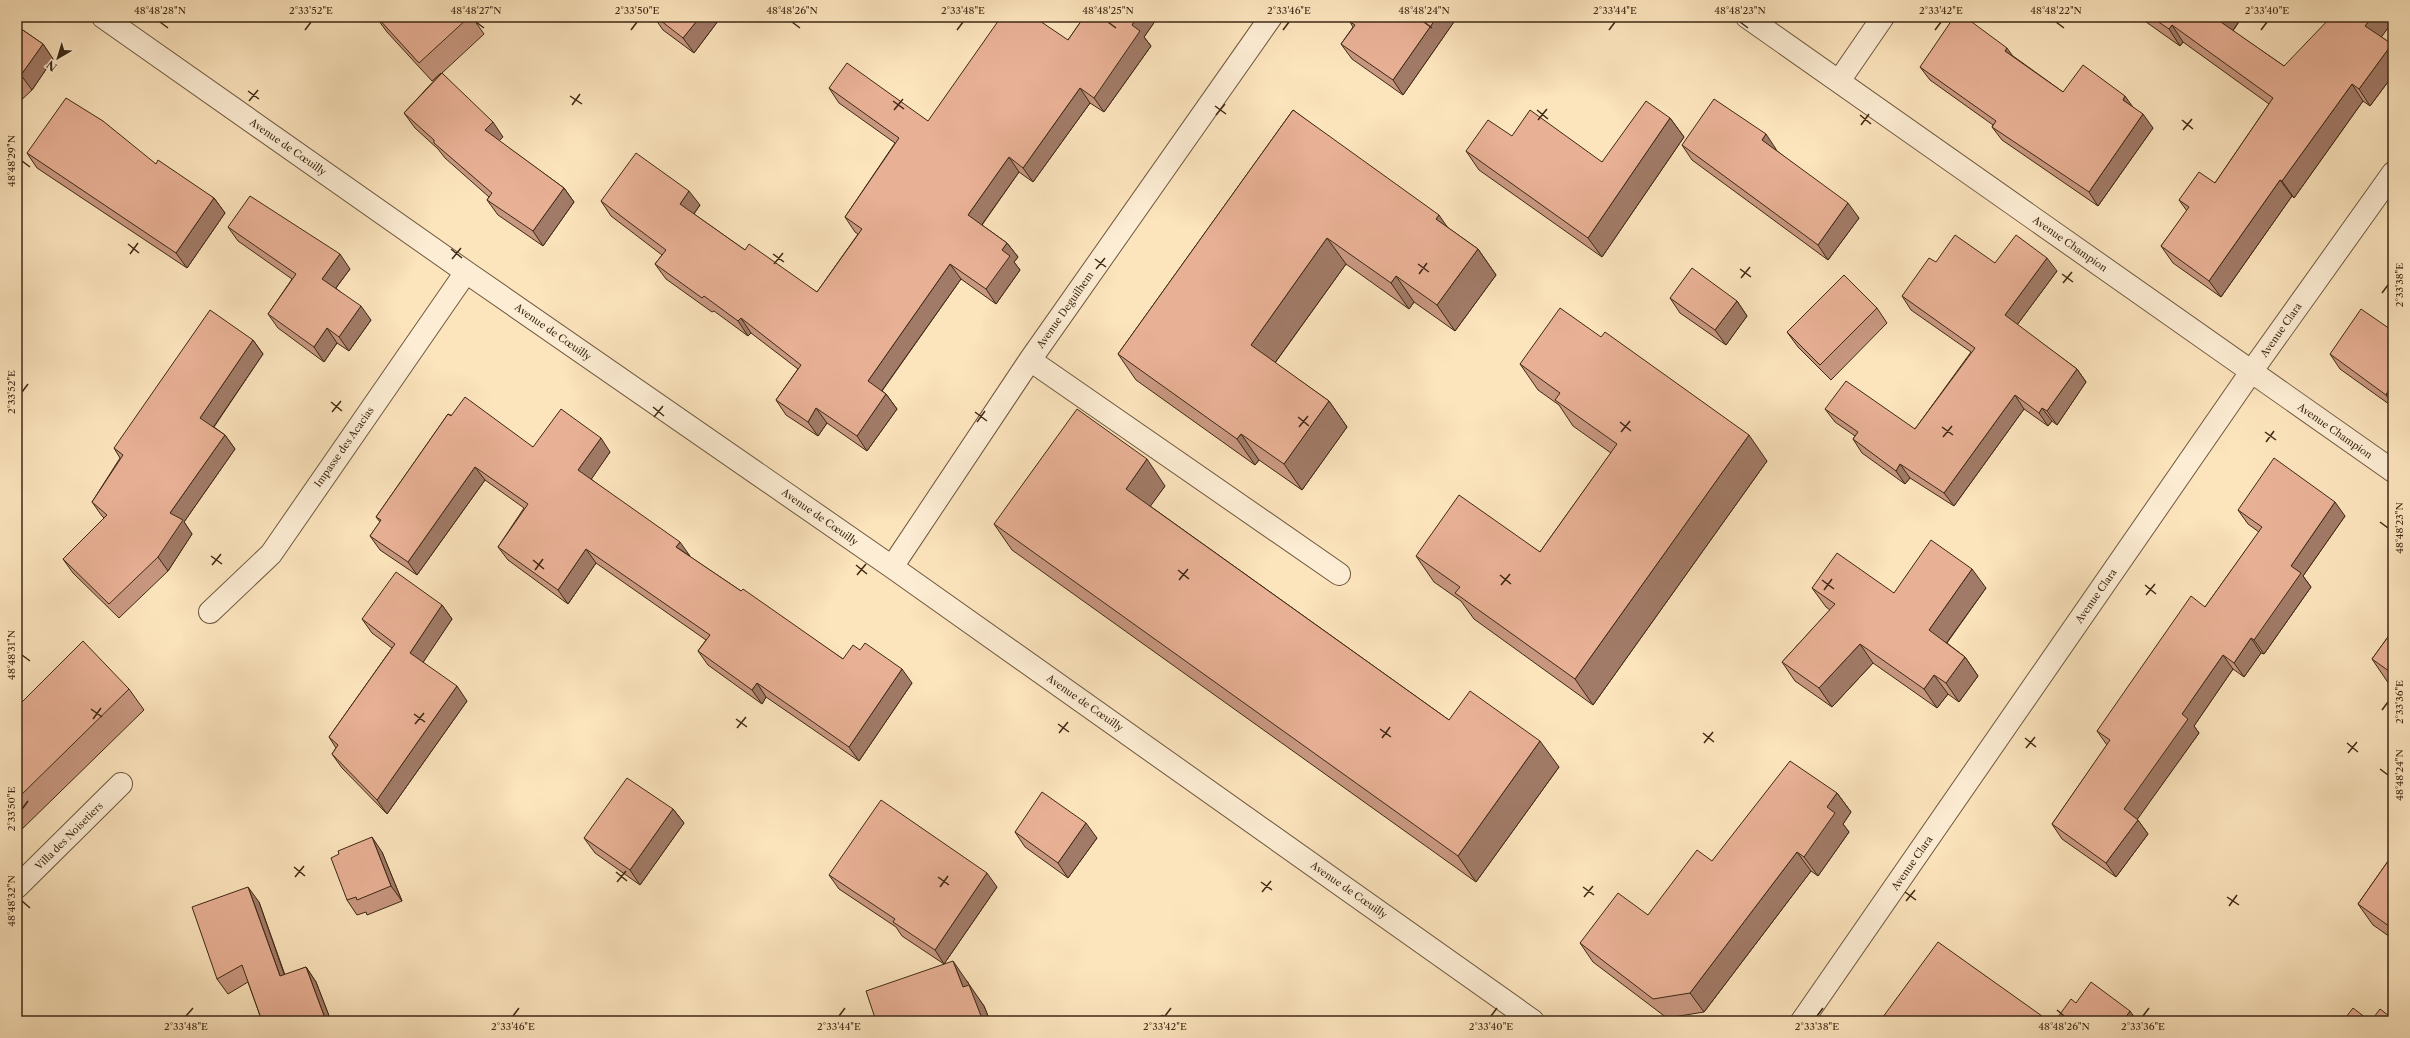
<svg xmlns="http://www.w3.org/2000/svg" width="2410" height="1038" font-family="'Libre Caslon Text',serif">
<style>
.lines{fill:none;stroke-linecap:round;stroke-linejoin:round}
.minor-casing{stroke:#6e583e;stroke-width:24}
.minor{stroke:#fdedd4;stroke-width:22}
.wall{fill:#c89780;stroke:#3e2914}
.shaded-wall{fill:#a27b68;stroke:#3e2914}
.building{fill:#e8b095;stroke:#3e2914}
.ticks{fill:none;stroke:#3e2914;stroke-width:1.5}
.labels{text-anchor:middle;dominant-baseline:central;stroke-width:4;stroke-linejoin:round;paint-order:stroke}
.street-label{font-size:10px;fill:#3e2914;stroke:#fdedd4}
.neatline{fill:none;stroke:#3e2914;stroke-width:1.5}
.ticks-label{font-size:10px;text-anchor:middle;fill:#3e2914}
</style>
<rect width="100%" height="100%" fill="#fce4bd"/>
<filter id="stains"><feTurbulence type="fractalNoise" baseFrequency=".005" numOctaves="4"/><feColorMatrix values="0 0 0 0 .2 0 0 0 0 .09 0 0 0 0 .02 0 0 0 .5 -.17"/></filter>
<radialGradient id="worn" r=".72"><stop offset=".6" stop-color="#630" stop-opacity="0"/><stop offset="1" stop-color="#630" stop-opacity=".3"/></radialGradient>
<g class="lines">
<defs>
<path id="minor" d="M103 17 466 272 892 567 1533 1021
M1747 17 2393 471
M1839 81 1883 17
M1030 360 1339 574
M892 567 1030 360 1271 17
M210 612 271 554 466 272
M17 887 121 784
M1802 1021 2251 372 2393 173"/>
</defs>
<use href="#minor" class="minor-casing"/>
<use href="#minor" class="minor"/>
</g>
<path class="wall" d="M376 17H472L484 34 442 73 503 137 499 141 564 188 574 202 543 246 498 215 487 200 489 197 445 158 438 149 415 128 404 113 441 73 432 81 387 32Z
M653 17H721L694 53 663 30 656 20Z
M1084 17H1158L1144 37 1151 46 1104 112 1090 103 1033 182 1019 172 982 225 1007 243 1018 257 1014 262 1020 270 996 304 961 279 882 391 886 394 897 409 867 451 827 423 818 436 786 415 776 400 798 369 751 333 748 336 714 311 712 312 666 279 655 264 662 255 611 216 601 201 700 205 694 214 745 250 817 292 858 234 855 232 845 217 895 143 839 103 829 88 928 121 1068 40Z
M1353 17H1455L1456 19 1403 95 1352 59 1341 44 1353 27 1350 22Z
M2139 17H2242L2233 31 2284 66 2393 17V21L2381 37 2392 44 2393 46V75L2370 106 2363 101 2294 198 2292 196 2221 297 2173 263 2161 246 2187 211 2179 200 2215 183 2269 104 2183 42 2180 46Z
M17 26 43 44 53 59 32 90 17 104Z
M2013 56 2063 92 2133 107 2153 128 2098 206 2002 140 1992 127 1993 125 1930 80 1920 67Z
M1293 110 1447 227 1478 249 1496 275 1455 331 1414 302 1409 309 1346 264 1275 363 1329 401 1347 427 1302 490 1259 460 1255 465 1136 380 1118 354Z
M1670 118 1684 137 1602 257 1479 170 1466 151 1512 136 1602 162Z
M1682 145 1776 149V150L1859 218 1828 260 1692 160Z
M27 153 156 164 214 198 225 213 187 268 37 168Z
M228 227 350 269 336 288 371 320 349 351 337 343 324 362 278 328 268 314 292 279 238 241Z
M1936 262 1995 263 2057 271 2017 325 2077 369 2086 382 2057 425 2052 421 2048 426 2024 409 1954 506 1910 478 1905 484 1862 453 1853 439 1855 436 1835 422 1825 409 1915 429 1971 352 1911 310 1902 296Z
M1670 298 1737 301 1747 316 1726 345 1680 313Z
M1877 308 1887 323 1831 380 1798 347 1787 332Z
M2393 331V407L2340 369 2330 354Z
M253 340 263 354 214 427 225 435 235 449 184 522 192 534 168 571 119 618 73 573 63 559 104 518 102 516 92 502 120 458 114 448Z
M1520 364 1767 461 1593 705 1474 619 1461 601 1434 582 1416 556 1540 552 1611 453 1573 426 1559 405 1538 390Z
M448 414 533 447 610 452 591 479 689 556 741 591 843 659 912 683 859 761 766 697 762 704 708 665 698 651 706 640 596 563 568 604 508 560 498 547 524 508 485 480 417 575 380 550 370 536 380 522 376 517Z
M1165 486 1150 506 1449 720 1559 767 1476 882 1012 550 994 524Z
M2238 510 2345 516 2303 576 2311 587 2264 654 2261 653 2244 677 2233 669 2194 726 2199 733 2137 819 2148 834 2116 877 2062 839 2052 824 2107 745 2097 731 2205 607 2259 532 2248 524Z
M1812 588 1894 593 1986 588 1947 643 1965 657 1978 676 1959 702 1948 694 1937 708 1873 663 1832 707 1795 681 1782 662 1830 610 1826 607Z
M442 605 452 619 423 662 467 701 387 814 342 768 332 754 336 748 329 737 392 648 372 633 362 619Z
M2393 630V687L2389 684 2372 659Z
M129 689 144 710 17 834V707Z
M1837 793 1851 812 1843 824 1849 832 1818 876 1811 871 1704 1012 1667 1018 1593 962 1580 943 1648 915 1712 861Z
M673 809 684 823 640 885 595 853 584 838Z
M1015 832 1097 838 1068 878 1025 847Z
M382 852 402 901 367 915 366 912 357 915 347 900Z
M2393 854V939L2373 925 2358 904Z
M829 875 997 887 944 964 968 982 969 986 984 1006 990 1021H876L944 964 902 936 896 927 839 889Z
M259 902 285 975 306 967 316 982 331 1021H262L248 982 228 994 217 979Z"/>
<path class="shaded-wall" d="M700 17H721L694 53 683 38Z
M1137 17H1158L1144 37 1151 46 1104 112 1094 98 1132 25Z
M1437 17H1455L1456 19 1403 95 1393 80Z
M2220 17H2242L2229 36 2218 20Z
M2372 17H2393V21L2377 43 2365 26Z
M2172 25 2183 42 2180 46 2169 29Z
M43 44 53 59 32 90 21 75Z
M2392 44 2393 46V75L2370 106 2359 89Z
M2007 48 2017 62 2005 51Z
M2352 84 2363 101 2294 198 2282 181Z
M1080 88 1090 103 1033 182 1023 168Z
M2125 96 2135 110 2123 100Z
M2143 114 2153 128 2098 206 2089 192Z
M1670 118 1684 137 1602 257 1588 238Z
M493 122 503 137 495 145 485 130Z
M1766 134 1776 149 1772 155 1762 140Z
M1009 157 1019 172 978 230 968 215Z
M2280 180 2292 196 2221 297 2209 281Z
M564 188 574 202 543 246 533 231Z
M689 191 700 205 690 219 680 204Z
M214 198 225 213 187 268 176 253Z
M1848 203 1859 218 1828 260 1818 245Z
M1439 215 1457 241 1436 219Z
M1327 238 1346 264 1269 371 1251 345Z
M1007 243 1018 257 1014 262 1020 270 996 304 986 289 1002 250Z
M1478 249 1496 275 1455 331 1437 305Z
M340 254 350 269 332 293 322 279Z
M2047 258 2057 271 2014 329 2005 315Z
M950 264 961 279 878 396 868 381Z
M1396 276 1414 302 1409 309 1391 283Z
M1737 301 1747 316 1726 345 1715 330Z
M361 306 371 320 349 351 339 337Z
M741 318 751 333 748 336 738 321Z
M327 328 337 343 324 362 314 347Z
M253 340 263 354 210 432 200 418Z
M2077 369 2086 382 2057 425 2047 411Z
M2388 391 2393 398V405L2386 395Z
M886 394 897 409 867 451 857 436Z
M2015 395 2024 409 1954 506 1944 493Z
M1329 401 1347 427 1302 490 1284 464Z
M816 408 827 423 818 436 808 422Z
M2042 408 2052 421 2048 426 2039 413Z
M1241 434 1259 460 1255 465 1237 439Z
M225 435 235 449 184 522 192 534 168 571 158 557 170 513Z
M1749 435 1767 461 1593 705 1575 679Z
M601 438 610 452 588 484 578 470Z
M1147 459 1165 486 1144 515 1126 489Z
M1900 464 1910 478 1905 484 1896 471Z
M475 467 485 480 417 575 408 562Z
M2335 502 2345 516 2303 576 2311 587 2264 654 2254 640 2291 566Z
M680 542 690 556 676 547Z
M586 549 596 563 568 604 558 590Z
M1972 569 1986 588 1942 649 1929 630Z
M442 605 452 619 420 667 410 653Z
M2251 638 2261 653 2244 677 2234 663Z
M1860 644 1873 663 1832 707 1819 688Z
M2223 655 2233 669 2194 726 2199 733 2134 824 2124 809 2182 714Z
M1965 657 1978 676 1959 702 1946 683Z
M902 669 912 683 859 761 849 747Z
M1934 675 1948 694 1937 708 1924 689Z
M757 683 766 697 762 704 752 690Z
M457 686 467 701 387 814 377 800Z
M1540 741 1559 767 1476 882 1458 856Z
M1837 793 1851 812 1843 824 1849 832 1818 876 1804 857 1827 807Z
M673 809 684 823 640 885 630 870Z
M2138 820 2148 834 2116 877 2106 863Z
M1086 823 1097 838 1068 878 1058 863Z
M372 837 382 852 402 901 391 886Z
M1797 852 1811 871 1704 1012 1690 993Z
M987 873 997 887 944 964 935 950Z
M248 887 259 902 290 991 280 976Z
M953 961 984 1006 990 1021H983L963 987Z
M306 967 316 982 331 1021H326Z
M2130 1011 2137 1021H2123Z"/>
<path class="building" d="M377 17H469L419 63Z
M656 17H700L683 38Z
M1001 17H1034L1068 40 1084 17H1137L1132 25 1140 31 1094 98 1080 88 1023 168 1009 157 968 215 1007 243 1002 250 1010 256 986 289 950 264 868 381 886 394 857 436 816 408 808 422 776 400 801 365 741 318 738 321 704 296 702 298 655 264 666 250 601 201 636 153 689 191 680 204 745 250 749 244 817 292 862 229 845 217 899 138 829 88 847 63 928 121Z
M1353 17H1437L1393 80 1341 44 1355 25 1350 22Z
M1954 17H1965L2007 48 2005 51 2063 92 2083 65 2125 96 2123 100 2143 114 2089 192 1992 127 1996 121 1920 67Z
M2151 17H2220L2218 20 2284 66 2331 17H2372L2365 26 2392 44 2359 89 2352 84 2282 181 2280 180 2209 281 2161 246 2189 207 2179 200 2199 172 2215 183 2273 98 2172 25 2169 29Z
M17 26 43 44 21 75 17 79Z
M442 73 493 122 485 130 564 188 533 231 487 200 492 193 434 143V140L404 113Z
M66 98 103 121 156 164 158 160 214 198 176 253 27 153Z
M1714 99 1766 134 1762 140 1848 203 1818 245 1682 145Z
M1646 101 1670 118 1588 238 1466 151 1488 120 1512 136 1530 110 1602 162Z
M1293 110 1439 215 1436 219 1478 249 1437 305 1396 276 1391 283 1327 238 1251 345 1329 401 1284 464 1241 434 1237 439 1118 354Z
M250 196 340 254 322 279 361 306 339 337 327 328 314 347 268 314 296 274 228 227Z
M1955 235 1995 263 2016 235 2047 258 2005 315 2077 369 2047 411 2042 408 2039 413 2015 395 1944 493 1900 464 1896 471 1853 439 1858 432 1825 409 1846 381 1915 429 1975 348 1902 296 1929 258 1936 262Z
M1692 268 1737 301 1715 330 1670 298Z
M1844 275 1877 308 1820 365 1787 332Z
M1560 308 1601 337 1605 332 1749 435 1575 679 1455 593 1460 587 1416 556 1459 495 1540 552 1617 444 1555 400 1560 393 1520 364Z
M2361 309 2393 331V394L2388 391 2386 395 2330 354Z
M210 310 253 340 200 418 225 435 170 513 183 520 158 557 109 604 63 559 107 515 92 502 123 455 114 448Z
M465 397 533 447 561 409 601 438 578 470 680 542 676 547 741 591 743 589 843 659 853 645 860 650 865 643 902 669 849 747 757 683 752 690 698 651 710 635 586 549 558 590 498 547 528 504 475 467 408 562 370 536 381 520 376 517 448 414 451 416Z
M1077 409 1147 459 1126 489 1449 720 1470 691 1540 741 1458 856 994 524Z
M2274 458 2335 502 2291 566 2301 573 2254 640 2251 638 2234 663 2223 655 2182 714 2188 719 2124 809 2138 820 2106 863 2052 824 2110 740 2097 731 2191 596 2205 607 2262 527 2238 510Z
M1931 540 1972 569 1929 630 1965 657 1946 683 1934 675 1924 689 1860 644 1819 688 1782 662 1835 604 1812 588 1837 553 1894 593Z
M396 572 442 605 410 653 457 686 377 800 332 754 338 745 329 737 395 644 362 619Z
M2393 630V674L2372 659Z
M83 641 129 689 17 799V707Z
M1790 761 1837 793 1827 807 1835 813 1804 857 1797 852 1690 993 1653 999 1580 943 1618 893 1648 915 1697 850 1712 861Z
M627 778 673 809 630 870 584 838Z
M1042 792 1086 823 1058 863 1015 832Z
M881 800 987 873 935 950 893 922 895 919 829 875Z
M372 837 391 886 357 900 356 897 347 900 331 858 339 854 338 851Z
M2393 854V929L2358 904Z
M248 887 280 976 306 967 326 1021H262L242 965 217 979 192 907Z
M1938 942 2049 1021H1880Z
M953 961 963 987 969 985 983 1021H876L866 991Z
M2091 982 2130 1011 2123 1021H2055L2071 999 2076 1003Z
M2353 1008 2370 1021H2343Z
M2380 1009 2393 1019V1021H2371Z
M1163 1015 1166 1021H1151Z"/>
<path class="ticks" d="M160 22 168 28M476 22 484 28M792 22 800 28M1108 22 1116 28M1424 22 1432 28M1740 22 1748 28M2056 22 2064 28M305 30 311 22M631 30 637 22M957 30 963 22M1283 30 1289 22M1609 30 1615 22M1935 30 1941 22M2261 30 2267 22M248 91 259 99M570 96 582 104M249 101 258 90M893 101 904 109M572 105 580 94M1215 106 1226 114M894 110 903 99M1537 110 1548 119M1216 115 1225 104M1860 115 1871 124M1538 120 1547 109M2182 120 2193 129M1861 125 1869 114M2183 130 2192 119M22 161 30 167M128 244 139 253M451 249 462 258M130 254 138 243M773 254 784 262M452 259 461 248M1095 259 1106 267M774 264 783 253M1418 264 1429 272M1096 269 1105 258M1740 269 1751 277M1419 274 1427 263M2062 274 2073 282M1741 278 1750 267M2063 283 2072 272M2382 293 2388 285M22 392 28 384M331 402 342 411M653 407 664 416M332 412 341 401M975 412 987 421M654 417 663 406M1298 417 1309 426M977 422 985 411M1620 422 1631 431M1299 427 1308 416M1942 427 1953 435M1621 432 1630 421M2265 432 2276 440M1943 437 1952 426M2266 442 2274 431M2380 522 2388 528M211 556 222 564M533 560 544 569M212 565 221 554M856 565 867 574M535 570 543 559M1178 570 1189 579M857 575 866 564M1500 575 1511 584M1179 580 1188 569M1822 580 1834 589M1501 585 1510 574M2145 585 2156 594M1824 590 1832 579M2146 595 2155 584M22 655 30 661M91 709 102 717M2382 710 2388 702M414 714 425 722M93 719 101 708M736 719 747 727M415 724 424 713M1058 724 1069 732M737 728 746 717M1380 729 1391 737M1059 733 1068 722M1703 733 1714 742M1382 738 1390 727M2025 738 2036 747M1704 743 1713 732M2347 743 2358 752M2026 748 2035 737M2348 753 2357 742M2380 769 2388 775M22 809 28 801M294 867 305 876M616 872 627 881M295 877 304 866M938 877 949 885M617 882 626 871M1261 882 1272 890M940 887 948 876M1583 887 1594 895M1262 892 1271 881M1905 892 1916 900M1584 897 1593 886M2227 897 2239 905M22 901 30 908M1906 901 1915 890M2229 906 2237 895M2057 1010 2064 1016M186 1016 193 1008M513 1016 519 1008M839 1016 845 1008M1165 1016 1171 1008M1491 1016 1497 1008M1817 1016 1823 1008M2143 1016 2149 1008"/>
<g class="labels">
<g class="street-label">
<text transform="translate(288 147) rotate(35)">Avenue de Cœuilly</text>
<text transform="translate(2070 244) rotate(35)">Avenue Champion</text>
<text transform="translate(1065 310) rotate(-55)">Avenue Deguilhem</text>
<text transform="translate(2281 330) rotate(-55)">Avenue Clara</text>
<text transform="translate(553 332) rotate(35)">Avenue de Cœuilly</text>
<text transform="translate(2335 431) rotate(35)">Avenue Champion</text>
<text transform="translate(344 447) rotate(-55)">Impasse des Acacias</text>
<text transform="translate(820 517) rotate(35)">Avenue de Cœuilly</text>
<text transform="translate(2096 596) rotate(-55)">Avenue Clara</text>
<text transform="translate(1085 703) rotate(35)">Avenue de Cœuilly</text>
<text transform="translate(69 836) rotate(-45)">Villa des Noisetiers</text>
<text transform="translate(1912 863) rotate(-55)">Avenue Clara</text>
<text transform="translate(1349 890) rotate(35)">Avenue de Cœuilly</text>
</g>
</g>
<rect width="2410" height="1038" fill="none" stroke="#fce4bd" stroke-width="44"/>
<g transform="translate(58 58) rotate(218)" stroke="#fdedd4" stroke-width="3" paint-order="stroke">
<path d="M0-3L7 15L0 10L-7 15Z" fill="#3e2914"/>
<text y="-6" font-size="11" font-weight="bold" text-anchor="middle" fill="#3e2914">N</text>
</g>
<rect x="22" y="22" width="2366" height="994" class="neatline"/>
<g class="ticks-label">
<text x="160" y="14">48°48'28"N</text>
<text x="311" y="14">2°33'52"E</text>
<text x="476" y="14">48°48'27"N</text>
<text x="637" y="14">2°33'50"E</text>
<text x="792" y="14">48°48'26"N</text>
<text x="963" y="14">2°33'48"E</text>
<text x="1108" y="14">48°48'25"N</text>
<text x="1289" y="14">2°33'46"E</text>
<text x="1424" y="14">48°48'24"N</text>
<text x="1615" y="14">2°33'44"E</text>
<text x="1740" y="14">48°48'23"N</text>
<text x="1941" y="14">2°33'42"E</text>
<text x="2056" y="14">48°48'22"N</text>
<text x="2267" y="14">2°33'40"E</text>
<text transform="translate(11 161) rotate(-90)" y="4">48°48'29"N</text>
<text transform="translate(2399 285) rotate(-90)" y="4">2°33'38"E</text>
<text transform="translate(11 392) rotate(-90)" y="4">2°33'52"E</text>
<text transform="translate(2399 528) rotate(-90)" y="4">48°48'23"N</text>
<text transform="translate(11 655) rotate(-90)" y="4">48°48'31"N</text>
<text transform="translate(2399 702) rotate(-90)" y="4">2°33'36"E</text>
<text transform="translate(2399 775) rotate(-90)" y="4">48°48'24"N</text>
<text transform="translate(11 809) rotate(-90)" y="4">2°33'50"E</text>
<text transform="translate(11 901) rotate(-90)" y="4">48°48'32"N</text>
<text x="186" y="1030">2°33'48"E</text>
<text x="513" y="1030">2°33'46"E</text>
<text x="839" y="1030">2°33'44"E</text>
<text x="1165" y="1030">2°33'42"E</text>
<text x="1491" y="1030">2°33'40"E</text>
<text x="1817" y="1030">2°33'38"E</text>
<text x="2064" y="1030">48°48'26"N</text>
<text x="2143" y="1030">2°33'36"E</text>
</g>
<rect width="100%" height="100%" filter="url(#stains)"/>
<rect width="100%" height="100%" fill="url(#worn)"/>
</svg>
